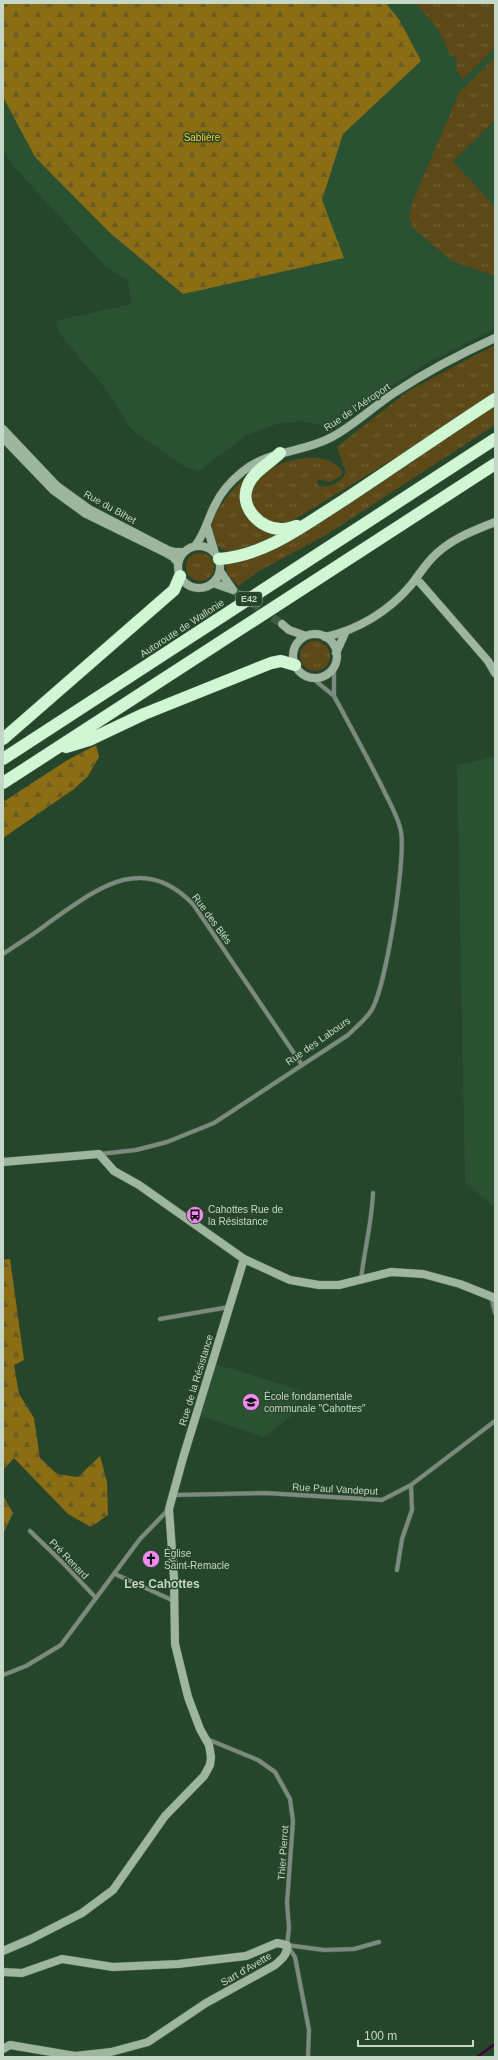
<svg xmlns="http://www.w3.org/2000/svg" width="498" height="2060" font-family="Helvetica,sans-serif">
<style>
.built{fill:#2a5131}
.grass{fill:url(#grass-tufts)}
.forest{fill:url(#forest-firs)}
.lines{fill:none;stroke-linecap:round;stroke-linejoin:round}
.stream{stroke:#3b053b;stroke-width:2.5}
.secondary-tunnel{stroke:#3e5c42;stroke-width:8;stroke-dasharray:8 4;stroke-linecap:butt}
.street-casing{stroke:#46634a;stroke-width:5}
.secondary-casing{stroke:#46634a;stroke-width:9}
.highway-casing{stroke:#46634a;stroke-width:13}
.street{stroke:#7c8b7d;stroke-width:4}
.secondary{stroke:#9eb6a0;stroke-width:8}
.highway{stroke:#d0f6d4;stroke-width:12}
.labels{text-anchor:middle;dominant-baseline:central;stroke-width:3;stroke-linejoin:round;paint-order:stroke}
.shield{fill:#26462b;stroke:#95ac98;stroke-width:1}
.shield-label{font-size:9px;font-weight:bold;fill:#c5d7c7}
.park-label{font-size:10px;fill:#feca35;stroke:#26462b}
.street-label{font-size:10px;fill:#c5d7c7;stroke:#26462b}
.poi-label{font-size:10px;fill:#c5d7c7;stroke:#26462b;text-anchor:start}
.quarter-label{font-size:12px;font-weight:bold;fill:#c5d7c7;stroke:#26462b}
</style>
<defs>
<pattern id="grass-tufts" width="24" height="20" patternUnits="userSpaceOnUse"><rect width="24" height="20" fill="#5c4917"/><path d="M3 7l-1-3M5 7V3M7 7l1-3M15 17l-1-3M17 17v-4M19 17l1-3" fill="none" stroke="#726237"/></pattern>
<pattern id="forest-firs" width="22" height="20" patternUnits="userSpaceOnUse"><rect width="22" height="20" fill="#8b6d13"/><path d="M5 1l3.5 6h-7zM16 11l3.5 6h-7z" fill="#6b5b23"/></pattern>
</defs>
<rect width="100%" height="100%" fill="#26462b"/>
<path class="built" d="M3 3H495V329L429 362 381 393 378 390 373 393 376 397 333 428 301 421 277 424 248 434 199 471 185 467 131 429 105 388 59 333 56 321 131 304 128 281 104 265 16 169 3 150Z
M495 757V1208L465 1182 457 765Z
M216 1364 300 1390 294 1414 264 1437 201 1416Z"/>
<path class="grass" d="M415 3H495V48L463 79 456 70 457 58 449 54C443 32 430 19 415 3Z
M495 57V120L453 161 495 207V276L452 261 413 228 409 217 412 203 459 93Z
M495 345V393L392 460 290 522C278 527 256 520 252 506 251 501 251 494 251 489 255 484 259 476 265 472 284 459 327 448 342 471L341 476 329 482 317 479 318 486C330 488 341 483 346 472L337 447 408 391Z
M495 403V425L326 535 259 571 238 586 227 573 226 565Z
M247 476 242 497 279 534C265 540 248 551 232 552 227 552 220 548 216 544 200 523 232 489 247 476Z
M186 567a14 14 0 1 1 28 0a14 14 0 1 1-28 0Z
M300 656a15 15 0 1 1 30 0a15 15 0 1 1-30 0Z"/>
<path class="forest" d="M3 3H386L400 21 421 61 343 134 322 200 344 258 183 294 109 232 35 157 3 97Z
M96 745 99 757 88 776 74 789 3 838V802L66 761Z
M10 1259 24 1360 14 1365 19 1394 34 1418 40 1458 57 1474 78 1477 100 1456 107 1482 108 1515 91 1527 68 1514 14 1458 3 1470V1260Z
M3 1496 13 1513 3 1534Z"/>
<g class="lines">
<path class="stream" d="M477 2057 495 2044"/>
<path class="secondary-tunnel" d="M233 590 282 624"/>
<defs>
<path id="street" d="M334 696V666
M3 954C19 943 36 933 51 921 98 888 143 852 193 904L302 1065
M100 1154 136 1150 167 1142 214 1123 348 1035C356 1027 365 1020 371 1011 386 988 406 859 401 832 399 819 391 805 385 793 371 764 355 735 340 707L334 696 311 677
M361 1280C364 1251 372 1222 373 1193
M491 1296 495 1313
M160 1319 229 1307
M174 1495 265 1493 382 1500 411 1485 495 1421
M30 1531 62 1562 96 1598
M397 1570 402 1539 412 1510 411 1485
M115 1574 174 1601
M3 1675 26 1666 61 1645 140 1539 169 1509
M207 1739 258 1760 275 1772 290 1799 293 1821 287 1903 289 1928 287 1945 295 1957 309 2030 308 2057
M287 1945 324 1950 354 1949 379 1942"/>
<path id="secondary" d="M3 429 57 486 89 509 168 550 175 552H184
M3 438 53 490 86 514 166 553 173 557 178 563
M207 527 214 550
M178 567a21 21 0 1 1 42 0a21 21 0 1 1-42 0Z
M195 546C206 532 207 520 215 505 221 492 231 481 242 472 268 450 303 453 332 437 354 425 373 407 394 393 426 372 460 354 495 338
M220 571 233 590
M416 578 488 661 495 673
M213 583 233 590
M282 624 289 630 306 636
M293 656a22 22 0 1 1 44 0a22 22 0 1 1-44 0Z
M325 637C358 630 389 611 411 585 419 575 426 563 436 554 453 538 473 531 495 522
M336 653 345 633
M3 1162 99 1154 114 1171 139 1185 244 1259 290 1280 319 1285H339L391 1272 423 1274 460 1284 495 1298
M3 1951 31 1939 82 1913 113 1890 165 1816 204 1776 210 1765 211 1757 209 1745 200 1729 188 1697 175 1644 174 1578 169 1509 183 1458 244 1259
M3 1972 22 1973 62 1959 113 1967 178 1964 246 1956 277 1943 287 1945C288 1954 282 1959 275 1965L206 2003 148 2042 111 2052 75 2056 10 2045 3 2049"/>
<path id="highway" d="M280 453C270 463 254 471 248 485 238 507 261 530 282 529 287 529 292 527 297 526
M219 559C267 555 304 525 344 500 394 467 444 432 495 399
M3 739 174 590 180 576
M66 747 89 740 144 714 271 663 281 661 295 665
M3 759 495 439
M3 783 495 464"/>
</defs>
<use href="#street" class="street-casing"/>
<use href="#secondary" class="secondary-casing"/>
<use href="#highway" class="highway-casing"/>
<use href="#street" class="street"/>
<use href="#secondary" class="secondary"/>
<use href="#highway" class="highway"/>
</g>
<defs>
<symbol id="bus-disc" viewBox="-11 -11 22 22"><circle r="9.5" fill="#f38af1" stroke="#26462b"/><path d="M-5-6H5V4H4V6H2V4H-2V6H-4V4H-5ZM-3.5-4V0h7V-4ZM-3.5 1.2v1.5H-2V1.2ZM2 1.2v1.5H3.5V1.2Z" fill="#111"/></symbol>
<symbol id="school-disc" viewBox="-11 -11 22 22"><circle r="9.5" fill="#f38af1" stroke="#26462b"/><path d="M0-5L7-2L0 1L-7-2ZM-4 1L0 2.5L4 1V4Q0 6-4 4Z" fill="#111"/></symbol>
<symbol id="church-disc" viewBox="-11 -11 22 22"><circle r="9.5" fill="#f38af1" stroke="#26462b"/><path d="M-1.2-6h2.4v3.5h3.3v2.4h-3.3V6h-2.4V-.1h-3.3v-2.4h3.3Z" fill="#111"/></symbol>
</defs>
<g fill-rule="evenodd">
<use href="#bus-disc" x="185" y="1205" width="20" height="20"/>
<use href="#school-disc" x="241" y="1392" width="20" height="20"/>
<use href="#church-disc" x="141" y="1549" width="20" height="20"/>
</g>
<g class="labels">
<rect class="shield" x="236" y="592" width="26" height="14" rx="3"/>
<g class="shield-label">
<text x="249" y="599">E42</text>
</g>
<g class="park-label">
<text x="202" y="137">Sablière</text>
</g>
<g class="street-label">
<text transform="translate(357 407) rotate(-34)">Rue de l'Aéroport</text>
<text transform="translate(110 507) rotate(29)">Rue du Bihet</text>
<text transform="translate(182 628) rotate(-33)">Autoroute de Wallonie</text>
<text transform="translate(212 919) rotate(54)">Rue des Blés</text>
<text transform="translate(318 1041) rotate(-35)">Rue des Labours</text>
<text transform="translate(196 1380) rotate(-73)">Rue de la Résistance</text>
<text transform="translate(335 1489) rotate(3)">Rue Paul Vandeput</text>
<text transform="translate(69 1559) rotate(46)">Pré Renard</text>
<text transform="translate(283 1853) rotate(-86)">Thier Pierrot</text>
<text transform="translate(246 1969) rotate(-30)">Sart d'Avette</text>
</g>
<g class="poi-label">
<text x="208" y="1209">Cahottes Rue de<tspan x="208" dy="12">la Résistance</tspan></text>
<text x="264" y="1396">Ècole fondamentale<tspan x="264" dy="12">communale "Cahottes"</tspan></text>
<text x="164" y="1553">Église<tspan x="164" dy="12">Saint-Remacle</tspan></text>
</g>
<g class="quarter-label">
<text x="162" y="1584">Les Cahottes</text>
</g>
</g>
<rect width="498" height="2060" fill="none" stroke="#c5d7c7" stroke-width="8"/>
<path d="M358 2040v6h115v-6" fill="none" stroke="#c5d7c7" stroke-width="2"/>
<text x="364" y="2040" font-size="12" fill="#c5d7c7" stroke="#26462b" stroke-width="3" paint-order="stroke">100 m</text>
</svg>
